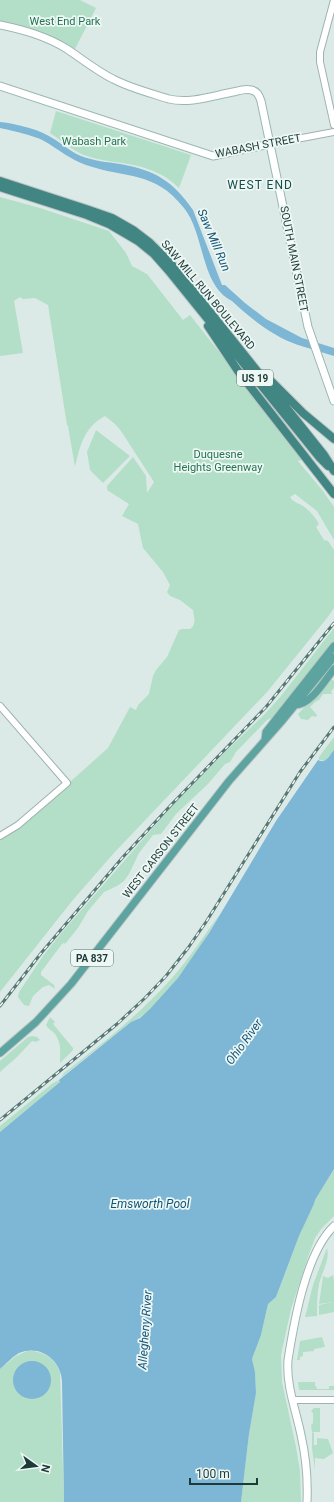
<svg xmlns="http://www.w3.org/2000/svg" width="334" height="1502" font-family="Roboto,sans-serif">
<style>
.green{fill:#b3dec7}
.water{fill:#7eb6d5}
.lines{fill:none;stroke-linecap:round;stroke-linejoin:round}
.tertiary-casing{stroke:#9fb2af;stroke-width:8}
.secondary-casing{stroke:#9bb7b2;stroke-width:9}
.primary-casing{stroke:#bbc4c3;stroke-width:9}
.trunk-casing{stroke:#bbc4c3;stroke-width:10}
.tertiary{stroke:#fff;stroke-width:6}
.secondary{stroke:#fff;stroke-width:7}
.primary{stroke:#5da4a0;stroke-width:7}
.trunk{stroke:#428684;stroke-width:8}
.rail-casing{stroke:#577774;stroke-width:3}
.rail{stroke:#edf7f4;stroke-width:1.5;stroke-dasharray:4.5;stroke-linecap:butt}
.labels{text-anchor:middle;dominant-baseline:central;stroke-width:3.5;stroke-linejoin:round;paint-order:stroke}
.shield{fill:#edf7f4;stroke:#5b7370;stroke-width:1}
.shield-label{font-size:10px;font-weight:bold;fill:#1d3a38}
.park-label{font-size:11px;fill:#247453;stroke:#edf7f4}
.street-label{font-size:11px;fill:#1d3a38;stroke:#edf7f4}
.neighbourhood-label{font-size:12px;letter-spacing:1px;fill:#184d4b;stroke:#edf7f4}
.water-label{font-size:12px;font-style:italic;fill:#13547a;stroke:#edf7f4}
</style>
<rect width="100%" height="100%" fill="#dceae7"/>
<path class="green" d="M0 0H80L96 8 75 49 44 35 0 22Z
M56 111 191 155 179 188C161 170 139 165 114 162 104 160 94 159 84 155 72 150 61 140 50 133Z
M0 197 40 208 109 231 126 253 132 266 147 274 183 320 190 315 303 459 298 461 323 491 334 507V540L317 511 295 494 290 497C293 502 298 503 303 506 310 511 315 517 319 524L316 527 324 540 328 541 334 550V608L327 618 267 692 113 854 72 901 0 992V840L23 824 108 748 130 707 136 710 138 705 149 694 153 676 156 670 167 657 179 630 182 629H190C197 624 194 618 193 610L180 600 170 596 167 592 170 585 163 572 143 548 138 524 122 516 129 504 107 490V486L133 457 146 476 147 493 154 482 121 431 115 424 105 416C84 427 80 446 75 467L68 426 67 425 48 305 35 298 23 299 20 297 14 301 23 353 0 356Z
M96 430 130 456 103 483 90 470 87 452Z
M334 628V644L273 719 271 718 267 720 236 752 230 762 225 764 208 784 176 814 161 834 153 835 139 853 129 874 124 881 117 886 104 892 88 911 78 928 65 944 64 943 62 944 41 972V975L54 985 55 989 49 985 43 987 33 996 29 1006 24 1005 18 997 19 992 43 956 58 937 171 807 226 751 265 714 281 696Z
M331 679 334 681V688L331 691 332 694H323L319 700 315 702 310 707 317 715 316 717 312 716 308 720 301 719 298 714Z
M334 737V750L325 761 319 760V757Z
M220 914C202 945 164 1008 131 1022L59 1079 60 1082 0 1132V1126L53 1083 59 1080 64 1073C102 1044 140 1014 172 978 190 958 204 935 220 914Z
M50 1017 55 1022 53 1024 73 1048V1050L60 1063C60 1052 62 1044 55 1034 52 1030 49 1030 46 1025Z
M32 1036 37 1037 40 1040 36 1042 32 1041 17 1057 0 1072V1061L28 1037Z
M334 1169V1216L322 1228 315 1238 308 1257 291 1309 281 1355 282 1382 296 1447 300 1471 301 1502H241L249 1434 256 1393 255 1372 252 1359 261 1335 268 1304 276 1297 299 1236 314 1204 315 1200Z
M327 1248C330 1260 322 1272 319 1284 317 1294 317 1305 317 1316L305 1317 313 1285Z
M333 1275 334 1281V1312L319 1315V1305L333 1302 319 1304 323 1276 328 1278Z
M322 1337 325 1347 314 1349V1351L303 1352V1356L300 1357V1360H297L300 1341Z
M27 1351C42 1350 55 1358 60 1372L64 1502H0V1369L16 1356Z
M298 1382H315V1386H316L317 1389H329V1386H334V1390H299Z
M314 1408H320V1432H312L311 1425 313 1423V1413L311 1411Z
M312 1432 314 1433V1445H317V1438L328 1439 333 1453 324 1459 315 1458V1470L312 1448Z"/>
<path class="water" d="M0 122C12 123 37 129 47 135 59 141 69 151 81 156 94 161 107 162 120 164 155 170 173 181 193 210L222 285H225L245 303 266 319 302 338 334 348V356C322 352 310 349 298 345 274 337 251 319 232 301 200 285 205 234 184 208 154 170 126 179 86 165 71 160 58 149 44 141 36 136 10 130 0 128Z
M334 750V1169L315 1200 314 1204 299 1236 276 1297 268 1304 261 1335 252 1359 255 1372 256 1393 249 1434 241 1502H64L62 1381C61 1360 40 1344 19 1353 12 1357 6 1364 0 1369V1132L60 1082 59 1080 131 1022 140 1018 150 1009 178 978 209 933 276 821 318 760C326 764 328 757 334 750Z
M13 1380a19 19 0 1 1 38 0a19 19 0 1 1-38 0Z"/>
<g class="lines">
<defs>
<path id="tertiary" d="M334 0 320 52V62L334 125
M270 144 334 132
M0 706 67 783 18 825 0 836
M293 1400H334"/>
<path id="secondary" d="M0 25C24 30 46 36 67 49 82 59 97 71 113 79 130 88 150 93 169 99 189 104 212 96 233 92 238 91 245 88 251 90 257 91 259 95 261 101L308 327 334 401
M0 86 213 156 270 144
M307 1502C308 1479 306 1457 301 1435 296 1410 286 1386 288 1360 294 1322 306 1252 334 1226"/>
<path id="primary" d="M295 705C311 705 325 680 334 669
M265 740 266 732 334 646
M0 1053 36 1022 71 984 229 781 282 721 334 657"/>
<path id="trunk" d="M0 181 89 210 112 218 133 230 150 243 174 267 324 455 334 471
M0 187 87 215 109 224 138 241 154 254 169 271 320 458 328 466
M208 326 238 371 334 494
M272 382 303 413 334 439"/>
</defs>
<use href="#tertiary" class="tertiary-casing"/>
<use href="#secondary" class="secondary-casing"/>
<use href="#primary" class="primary-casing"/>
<use href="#trunk" class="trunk-casing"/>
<use href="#tertiary" class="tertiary"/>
<use href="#secondary" class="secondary"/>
<use href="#primary" class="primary"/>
<use href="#trunk" class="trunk"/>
<defs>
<path id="rail" d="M0 1006 42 952 123 857 171 805 266 707 334 623
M0 1120 117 1024 145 998 166 976 188 948 206 922 300 772 334 727"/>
</defs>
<use href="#rail" class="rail-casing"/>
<use href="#rail" class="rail"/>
</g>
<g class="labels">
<g class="shield">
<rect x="237" y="370" width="36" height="16" rx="3"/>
<rect x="71" y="950" width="42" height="16" rx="3"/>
</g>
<g class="shield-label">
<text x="255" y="378">US 19</text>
<text x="92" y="958">PA 837</text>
</g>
<g class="park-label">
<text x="65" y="21">West End Park</text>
<text x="94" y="141">Wabash Park</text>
<text x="218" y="454">Duquesne<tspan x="218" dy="13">Heights Greenway</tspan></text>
</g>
<g class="street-label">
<text transform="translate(258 146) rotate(-11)">WABASH STREET</text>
<text transform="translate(294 259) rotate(79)">SOUTH MAIN STREET</text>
<text transform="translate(208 295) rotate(50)">SAW MILL RUN BOULEVARD</text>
<text transform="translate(161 851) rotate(-52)">WEST CARSON STREET</text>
</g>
<g class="neighbourhood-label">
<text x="260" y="185">WEST END</text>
</g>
<g class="water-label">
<text transform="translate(214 240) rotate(67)">Saw Mill Run</text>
<text transform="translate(244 1042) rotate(-54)">Ohio River</text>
<text x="150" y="1204">Emsworth Pool</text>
<text transform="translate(145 1330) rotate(-86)">Allegheny River</text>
</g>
</g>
<g transform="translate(36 1466) rotate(104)" stroke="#edf7f4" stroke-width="3" paint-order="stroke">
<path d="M0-3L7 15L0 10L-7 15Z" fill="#1d3a38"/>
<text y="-6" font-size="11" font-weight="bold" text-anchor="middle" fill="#1d3a38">N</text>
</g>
<path d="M190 1478v6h67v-6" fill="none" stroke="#1d3a38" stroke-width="2"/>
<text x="196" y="1478" font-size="12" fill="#1d3a38" stroke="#edf7f4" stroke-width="3" paint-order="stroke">100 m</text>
</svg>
